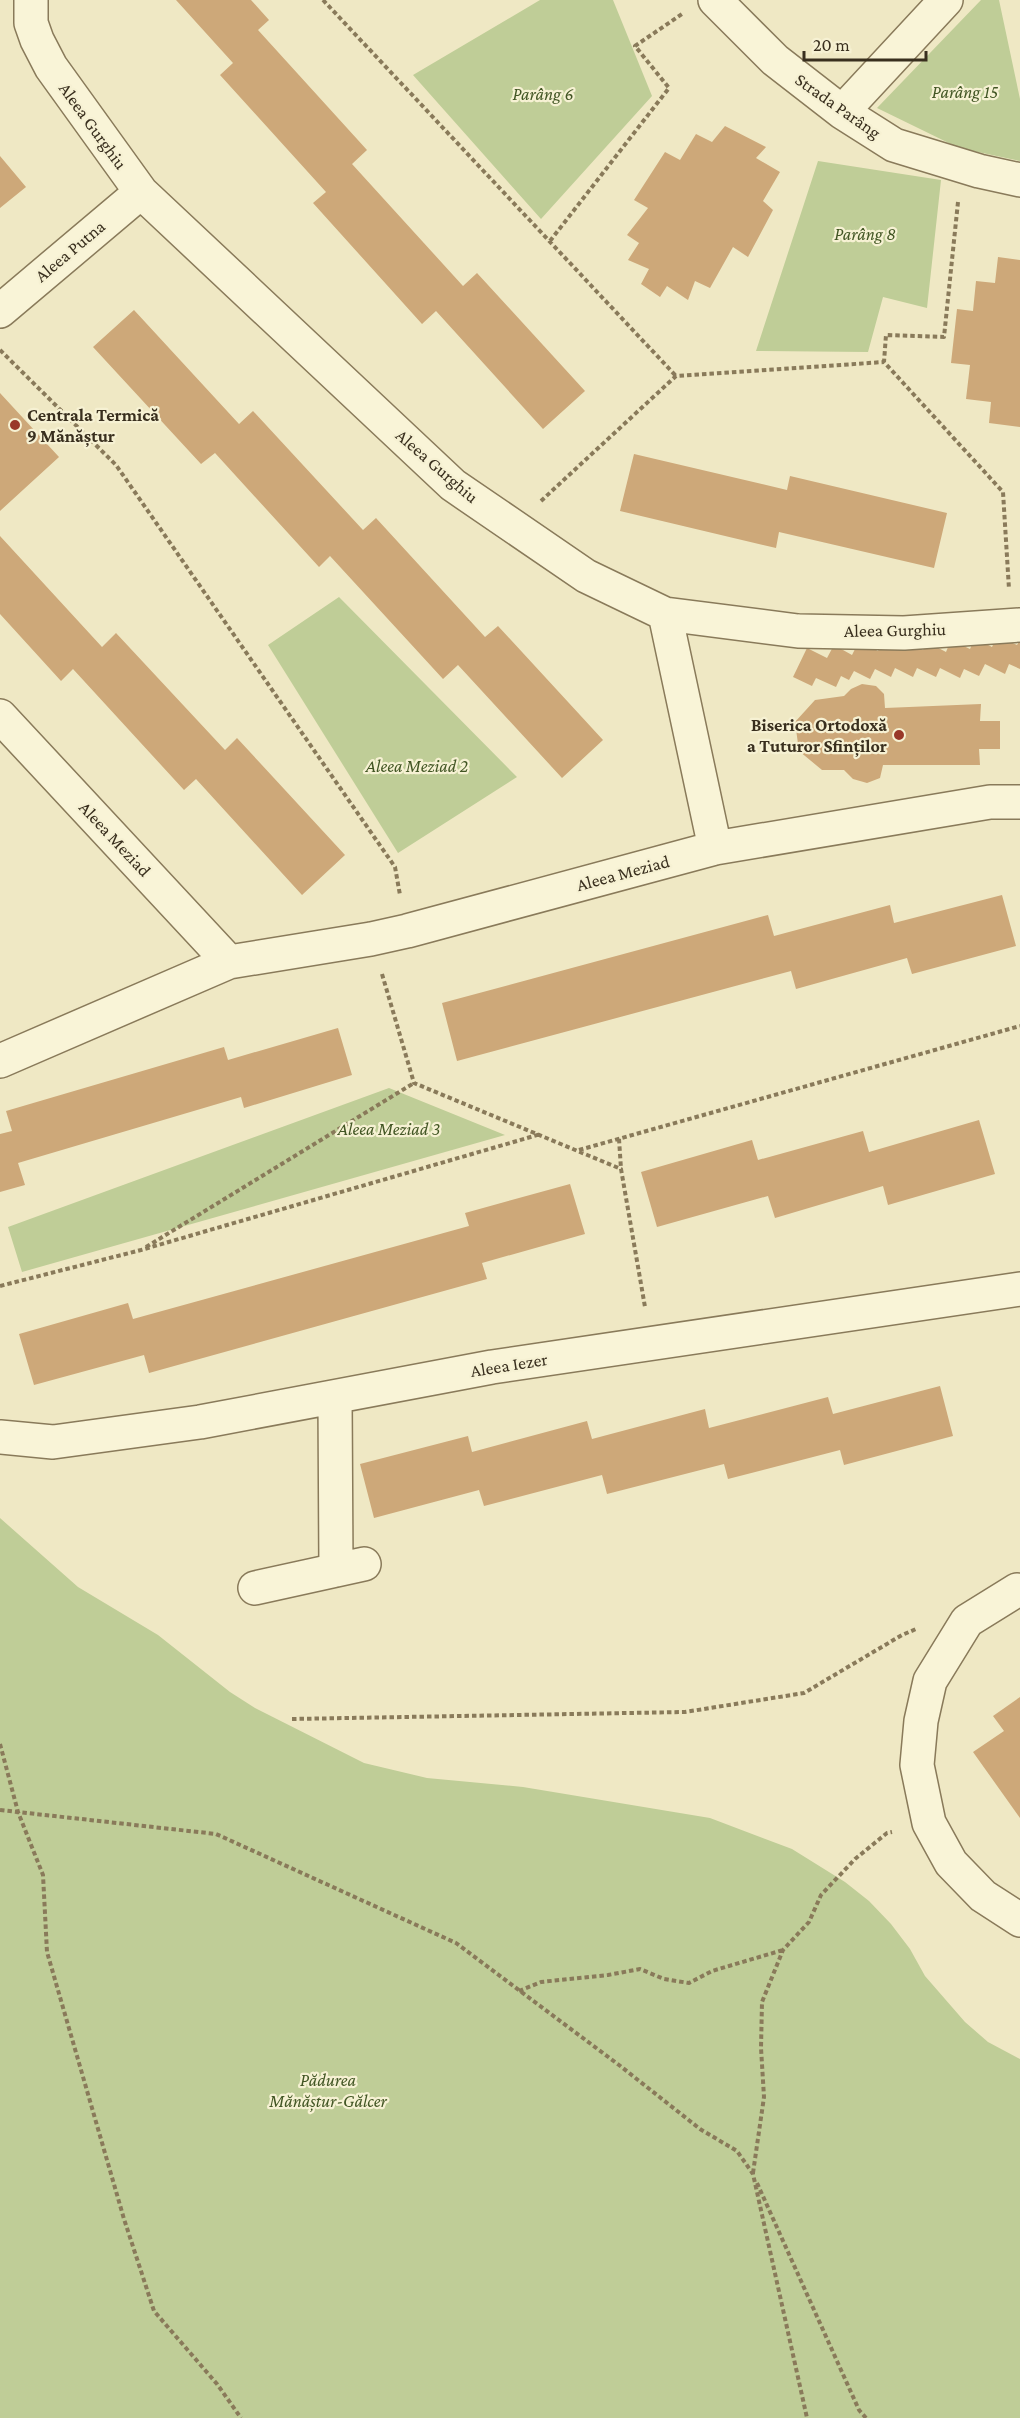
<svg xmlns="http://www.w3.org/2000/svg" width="1020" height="2418" font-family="'Crimson Pro',serif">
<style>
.green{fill:#bfcd97}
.building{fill:#cda879}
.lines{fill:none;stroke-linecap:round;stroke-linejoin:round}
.minor-casing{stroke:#897a5a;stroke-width:36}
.path{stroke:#897a5a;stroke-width:4;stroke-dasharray:4.5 3;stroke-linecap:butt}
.minor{stroke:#f9f4d7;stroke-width:33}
.poi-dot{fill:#993829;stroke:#f6f1d3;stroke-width:2}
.labels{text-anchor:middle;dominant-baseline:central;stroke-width:4.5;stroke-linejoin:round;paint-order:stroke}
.park-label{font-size:18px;font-style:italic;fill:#425624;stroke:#f6f1d3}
.street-label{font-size:18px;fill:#392f1e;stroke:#f6f1d3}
.poi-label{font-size:18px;font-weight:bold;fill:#392f1e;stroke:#f6f1d3;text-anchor:start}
</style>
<rect width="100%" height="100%" fill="#efe8c4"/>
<path class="green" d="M540 0H613L652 96 541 219 413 75Z
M981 0H999L1020 99V161L959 148 877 108Z
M818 161 941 180 927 308 883 297 868 352 756 351Z
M339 597 517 777 398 853 268 645Z
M389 1088 505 1135 22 1272 8 1227Z
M0 1518 78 1587 158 1635 230 1692 255 1708 364 1763 427 1778 523 1787 710 1818 792 1849 845 1882 869 1901 891 1924 910 1949 925 1976 965 2022 988 2042 1020 2059V2418H0Z"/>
<path class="building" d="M176 0H251L269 20 258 30 367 150 352 164 463 286 477 273 585 391 543 429 436 311 422 324 313 203 326 192 220 75 233 63Z
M725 126 766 147 756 158 780 172 763 201 773 210 748 257 733 247 710 288 695 281 688 300 667 286 660 297 641 284 649 269 628 260 639 243 627 235 648 208 634 200 665 152 680 160 696 134 712 142Z
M0 156 26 187 0 208Z
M998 257 1020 260V427L989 423 991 402 966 399 970 365 951 363 957 309 973 311 976 281 995 283Z
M134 310 239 424 253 411 363 530 376 518 485 637 498 626 603 740 562 778 458 665 443 679 330 556 319 567 215 453 201 464 93 347Z
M0 393 59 457 0 511Z
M634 454 787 490 790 476 947 513 934 568 779 532 776 548 620 511Z
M0 536 102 647 116 633 225 750 237 738 345 855 302 895 196 779 184 790 73 669 61 681 0 614Z
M997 636 1017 645 1020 640V669L1009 664 1005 674 985 664 979 676 964 669 960 678 940 668 936 677 917 668 913 677 895 668 891 677 875 669 870 679 854 671 849 680 841 676 836 687 816 678 812 686 793 677 807 648 827 658 834 645 852 655 859 641 878 651 882 642 899 650 904 640 923 650 927 642 946 652 951 640 970 649 975 638 992 647Z
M862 684 876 686 884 694 885 708 981 704 980 721H1000V749H979L980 765H883L880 778 867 783 853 779 844 770H822L799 751 795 722 815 700 844 696 851 689Z
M1002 895 1016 946 912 974 907 958 796 989 791 971 457 1061 442 1003 768 915 774 936 890 905 894 923Z
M338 1028 352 1075 244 1108 241 1097 18 1163 25 1185 0 1192V1134L12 1131 6 1111 224 1047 228 1060Z
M979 1120 995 1174 888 1205 883 1186 775 1218 768 1196 657 1227 641 1172 752 1140 758 1160 863 1131 869 1152Z
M570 1184 585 1234 482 1263 487 1279 149 1373 144 1355 34 1385 19 1334 128 1303 133 1319 469 1226 465 1213Z
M940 1386 953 1436 844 1465 840 1450 728 1479 724 1464 607 1494 602 1475 484 1506 479 1490 374 1518 360 1464 468 1436 472 1452 587 1421 592 1439 705 1409 709 1428 828 1397 833 1414Z
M1020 1697V1818L973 1752 1004 1731 993 1716Z"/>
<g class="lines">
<defs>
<path id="minor" d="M31 0V23L37 40 51 67 141 192 453 485 586 576 665 614 798 631 904 633 1020 625
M715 0 775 60 842 112 894 145 979 171 1020 180
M842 112 946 0
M0 311 141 192
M665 614 715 848
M0 716 229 962
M0 1061 229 962 371 939 407 931 715 848 990 802H1020
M335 1397 336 1570
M0 1437 53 1442 200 1422 492 1367 1020 1289
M255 1588 364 1564
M1017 1590 967 1621 930 1681 921 1721 917 1765 929 1823 951 1863 983 1896 1020 1920"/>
</defs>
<use href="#minor" class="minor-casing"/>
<path class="path" d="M323 0 676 376
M958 202 944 337 886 335 884 362 1003 492 1009 589
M550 241 669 88 635 46 682 14
M0 350 116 465 395 867 400 895
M541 501 676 376 884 362
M382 974 414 1083 621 1169 645 1307
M619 1139 621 1169
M579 1150 1020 1026
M146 1247 414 1083
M0 1286 141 1250 541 1134
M292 1719 685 1712 804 1693 902 1635 916 1629
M0 1744 18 1812 43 1875 47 1952 124 2219 154 2311 217 2384 241 2418
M0 1810 216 1834 456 1943 619 2065 700 2129 737 2151 753 2174 807 2418
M519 1991 541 1982 608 1975 640 1969 664 1979 689 1983 712 1971 783 1950
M753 2173 764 2097 761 2048 762 2002 783 1950 809 1922 821 1895 855 1859 887 1833 892 1832
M757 2183 859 2410 866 2418"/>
<use href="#minor" class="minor"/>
</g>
<g class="poi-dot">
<circle cx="15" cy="425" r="6"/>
<circle cx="899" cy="735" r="6"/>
</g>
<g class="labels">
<g class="park-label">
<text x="965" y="92">Parâng 15</text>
<text x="543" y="94">Parâng 6</text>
<text x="865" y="234">Parâng 8</text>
<text x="417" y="766">Aleea Meziad 2</text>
<text x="389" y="1129">Aleea Meziad 3</text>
<text x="328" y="2080">Pădurea<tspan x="328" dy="21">Mănăștur-Gălcer</tspan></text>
</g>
<g class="street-label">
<text transform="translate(838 106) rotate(35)">Strada Parâng</text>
<text transform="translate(93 126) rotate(54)">Aleea Gurghiu</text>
<text transform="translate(70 251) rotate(-40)">Aleea Putna</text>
<text transform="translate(437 466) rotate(41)">Aleea Gurghiu</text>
<text transform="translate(895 630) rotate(-1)">Aleea Gurghiu</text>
<text transform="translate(115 839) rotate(47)">Aleea Meziad</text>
<text transform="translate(623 873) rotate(-15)">Aleea Meziad</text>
<text transform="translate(509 1365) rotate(-9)">Aleea Iezer</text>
</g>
<g class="poi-label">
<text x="27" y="415">Centrala Termică<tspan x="27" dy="21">9 Mănăștur</tspan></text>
<text x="887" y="725" text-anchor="end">Biserica Ortodoxă<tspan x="887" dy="21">a Tuturor Sfinților</tspan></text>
</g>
</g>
<path d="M804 51v9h122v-9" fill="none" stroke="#392f1e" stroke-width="3"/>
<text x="813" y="51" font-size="18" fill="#392f1e" stroke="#f6f1d3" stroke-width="4.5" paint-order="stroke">20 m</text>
</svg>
